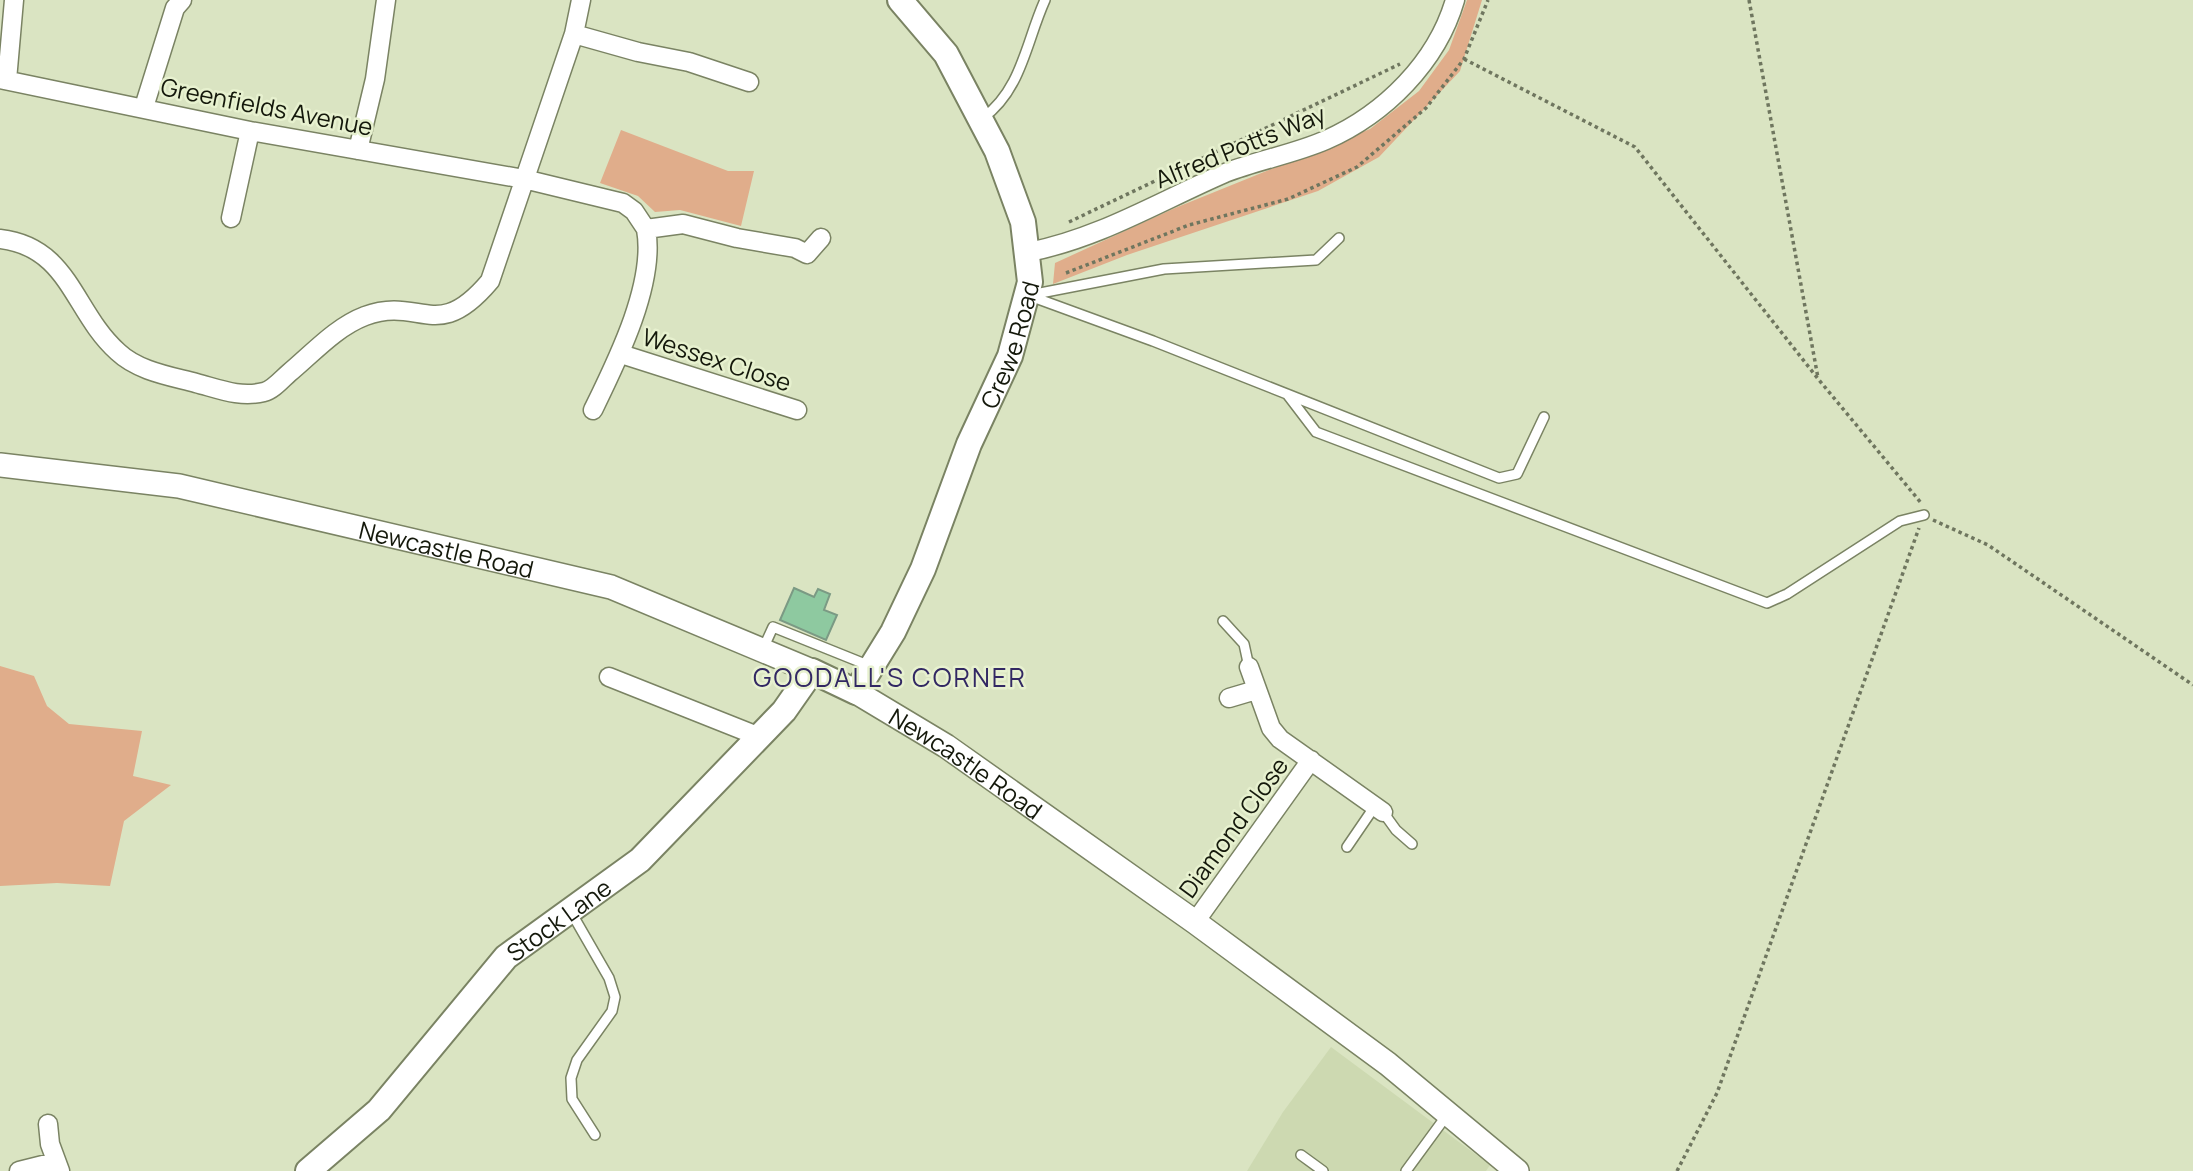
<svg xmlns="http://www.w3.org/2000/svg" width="2193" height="1171" font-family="Manrope,sans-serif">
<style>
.built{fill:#cdd9b1}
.green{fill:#e0ad8b}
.building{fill:#8ec9a0;stroke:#7b9a84;stroke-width:2}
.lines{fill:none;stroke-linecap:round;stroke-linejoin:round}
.service-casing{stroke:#7a8363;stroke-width:12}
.minor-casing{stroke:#7a8363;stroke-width:21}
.tertiary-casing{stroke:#7a8363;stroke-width:26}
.secondary-casing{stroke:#7a8363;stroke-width:28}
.path{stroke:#6f765f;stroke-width:3.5;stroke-dasharray:3.5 3.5;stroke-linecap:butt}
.service{stroke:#fff;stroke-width:9}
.minor{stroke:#fff;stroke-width:18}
.tertiary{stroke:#fff;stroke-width:23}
.secondary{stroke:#fff;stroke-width:24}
.labels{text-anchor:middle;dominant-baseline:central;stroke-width:5;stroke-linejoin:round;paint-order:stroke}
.street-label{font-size:24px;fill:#14180b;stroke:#e7f1cf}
.neighbourhood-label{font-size:26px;letter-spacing:2px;fill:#322863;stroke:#e7f1cf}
</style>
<rect width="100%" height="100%" fill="#dae4c2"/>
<path class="built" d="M1331 1047 1490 1165 1486 1171H1247L1283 1112Z"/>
<path class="green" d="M1467 0H1482L1460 71 1379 157 1318 191 1127 255 1053 284 1055 263 1175 208 1370 129 1419 91 1449 50Z
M621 130 728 171H754L741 226 680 210 655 212 638 196 600 183Z
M0 666 34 676 47 706 69 724 142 731 133 776 171 785 124 821 110 886 57 883 0 886Z"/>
<path class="building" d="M794 588 814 597 818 589 830 594 824 610 837 615 826 640 780 620Z"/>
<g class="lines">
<defs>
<path id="service" d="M983 118C1022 89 1026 42 1045 0
M1030 295 1164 269 1316 260 1339 238
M1030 296 1153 341 1499 478 1517 474 1544 417
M1287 394 1316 432 1767 603 1787 594 1900 521 1924 515
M1223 621 1244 644 1249 667
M763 649 773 627 870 666
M1383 812 1396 830 1412 844
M1347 847 1375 806
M571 912 609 978 615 997 612 1011 577 1060 571 1078 572 1099 595 1135
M1301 1155 1323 1171
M1406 1171 1447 1115"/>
<path id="minor" d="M574 34 638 52 689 62 749 82
M0 79 250 131 524 179 623 203 634 211 646 229
M7 80 14 0
M144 107 175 8 182 0
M358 150 375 79 386 0
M231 218 250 131
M0 239C70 247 73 312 118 352 138 371 170 376 196 383 219 389 240 398 264 392 273 390 282 379 289 373 313 353 336 327 365 316 421 295 436 345 490 281L574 34 581 0
M1029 252C1100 238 1160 201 1225 173 1258 160 1294 154 1326 140 1385 114 1437 62 1455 0
M621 354 797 410
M593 410C617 361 656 283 646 229L683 224 737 238 795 248 807 254 821 238
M1249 667 1271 728 1280 739 1383 812
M609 677 760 737
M1229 698 1256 690
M1195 922 1311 760
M48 1124 50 1144 60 1171
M19 1171 55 1162"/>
<g id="tertiary">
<path id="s1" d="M0 465 179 486 611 587 812 671"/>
<path id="s2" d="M856 692 946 746 1195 922 1388 1064 1517 1171"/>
</g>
<g id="secondary">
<path id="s3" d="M308 1171 379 1110 506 957 640 860 784 711 812 671 856 692 893 632 923 569 969 444 1010 356 1030 282 1023 222 997 151 946 54 900 0"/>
</g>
</defs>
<use href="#service" class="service-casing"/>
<use href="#minor" class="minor-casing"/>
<use href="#tertiary" class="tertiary-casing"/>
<use href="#secondary" class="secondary-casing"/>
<path class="path" d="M1749 0 1818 378
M1464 59 1635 147 1819 380 1922 504
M1069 222 1400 64
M1066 273 1189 225 1288 199 1357 167 1426 108 1464 59 1488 0
M1933 520 1988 545 2193 685
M1677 1171 1717 1093 1919 528"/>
<use href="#service" class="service"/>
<use href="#minor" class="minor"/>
<use href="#tertiary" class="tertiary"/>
<use href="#secondary" class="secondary"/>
</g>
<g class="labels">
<g class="street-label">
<text transform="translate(267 106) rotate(11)">Greenfields Avenue</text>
<text transform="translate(1240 146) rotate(-22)">Alfred Potts Way</text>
<text stroke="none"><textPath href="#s3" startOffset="1144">Crewe Road</textPath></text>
<text transform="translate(717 359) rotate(18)">Wessex Close</text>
<text stroke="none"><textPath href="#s1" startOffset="455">Newcastle Road</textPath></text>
<text stroke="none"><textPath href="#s2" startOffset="131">Newcastle Road</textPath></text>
<text transform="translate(1233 827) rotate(-54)">Diamond Close</text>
<text stroke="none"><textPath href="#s3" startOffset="357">Stock Lane</textPath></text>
</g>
<g class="neighbourhood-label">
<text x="890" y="677">GOODALL'S CORNER</text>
</g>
</g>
</svg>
